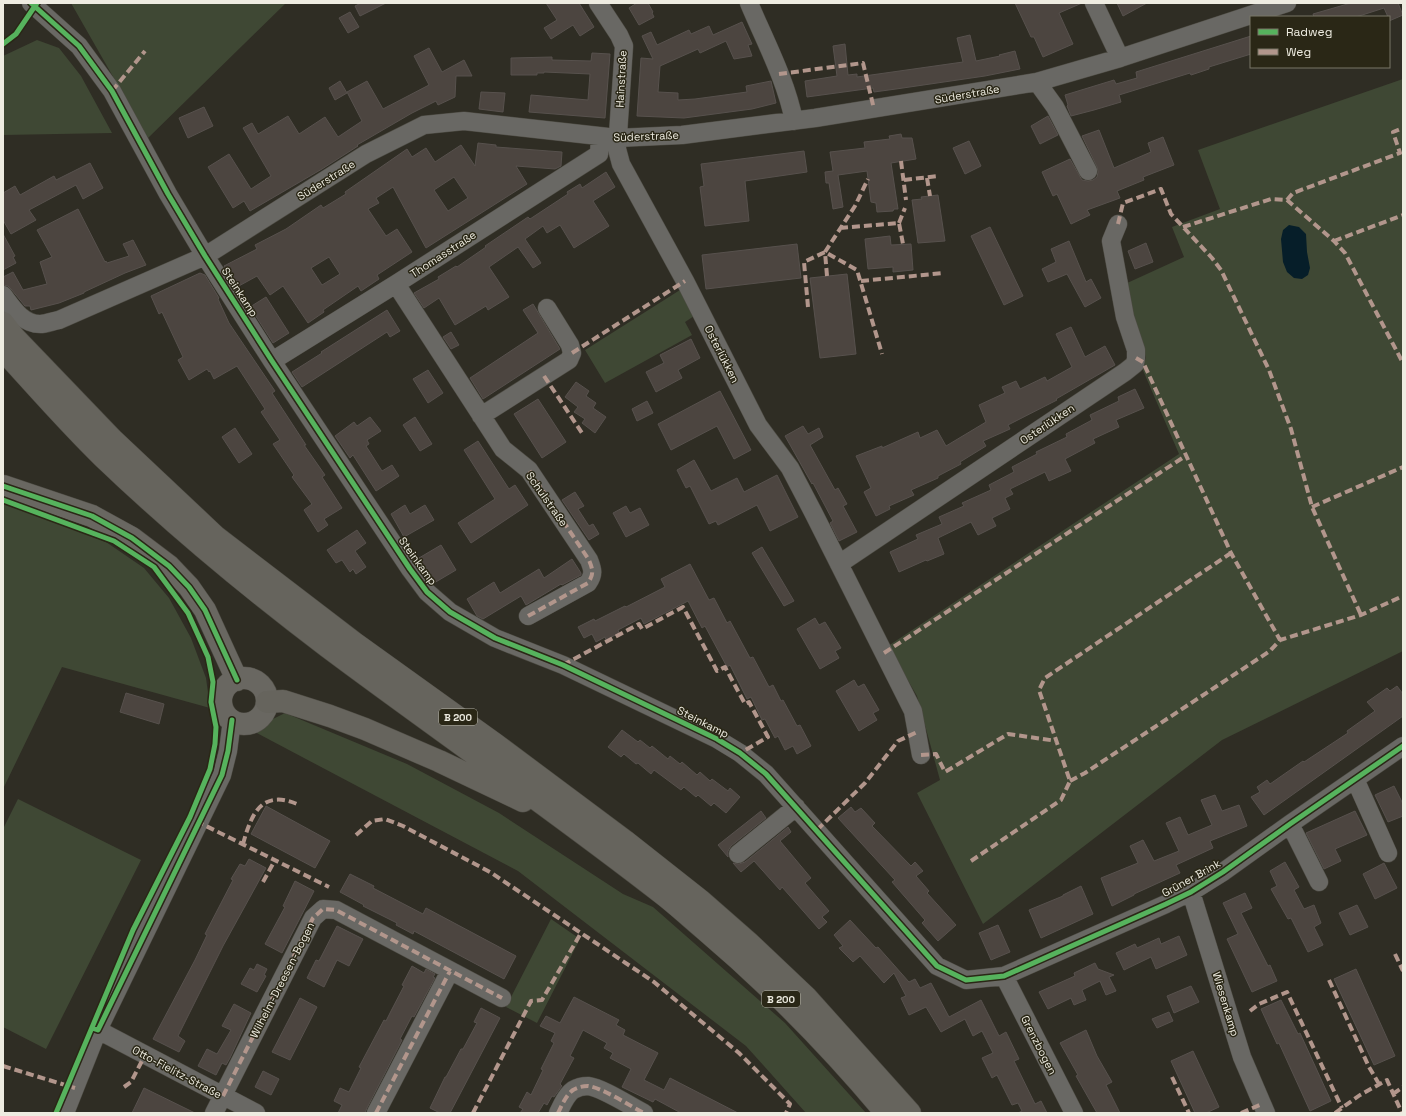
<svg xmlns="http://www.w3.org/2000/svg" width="1406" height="1116" font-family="'Space Grotesk',sans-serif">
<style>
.green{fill:#3f4834}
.water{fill:#061e29}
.building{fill:#4c4540;stroke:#57514d;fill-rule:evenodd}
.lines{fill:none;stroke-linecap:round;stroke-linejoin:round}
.minor-casing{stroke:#4d4b43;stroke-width:19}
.major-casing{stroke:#4d4b43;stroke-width:23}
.highway-casing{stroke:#4d4b43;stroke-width:23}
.minor{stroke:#696864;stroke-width:18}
.major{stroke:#696761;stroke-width:22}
.highway{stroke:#66645d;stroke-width:22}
.quiet{stroke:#b2968c;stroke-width:4;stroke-dasharray:8 4;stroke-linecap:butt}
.cycleway-casing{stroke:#2a2716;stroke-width:8}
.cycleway{stroke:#56b35d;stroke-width:5}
.labels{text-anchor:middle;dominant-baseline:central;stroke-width:3;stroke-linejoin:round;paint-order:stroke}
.shield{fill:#2a2716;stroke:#b3b1a4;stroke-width:1}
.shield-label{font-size:10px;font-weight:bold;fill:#eeece1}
.street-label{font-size:11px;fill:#eeece1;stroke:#2a2716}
</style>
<rect width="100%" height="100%" fill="#2f2d24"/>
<path class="green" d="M71 3H286L148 138Z
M37 40 59 48 81 76 112 133 3 135V56Z
M1403 79V651L1222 740 983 924 917 793 940 780 917 696 888 646 1179 454 1142 368 1146 358 1125 284 1184 257 1172 227 1220 209 1198 150Z
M680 290 694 316 685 322 692 335 605 383 585 350Z
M3 501 106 542 144 568 169 598 191 638 206 678 210 708 62 667 3 789Z
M285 713 407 764 499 813 623 894 653 907 785 1023 866 1113H806L746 1046 518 871 251 730Z
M18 799 141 860 46 1049 3 1027V829Z
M551 919 580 939 537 1023 506 1007Z"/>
<path class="water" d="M1289 225 1299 227 1306 234 1307 252 1310 268 1308 275 1302 279 1294 278 1287 272 1283 262 1281 239 1283 230Z"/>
<path class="building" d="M361 3H386L360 16 355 6Z
M546 3H579L594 27 580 36 573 25 551 39 544 28 557 20Z
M637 3H648L653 12 652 13 654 17 639 25 629 8Z
M1015 3H1082L1059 13 1073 44 1043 57 1034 37H1031Z
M1117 3H1147L1123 16Z
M1351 3H1398L1403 15 1389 21V17H1388L1384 8 1356 17H1314L1313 14Z
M350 12 359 27 348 33 339 18Z
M742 22 752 44 748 45 752 56 734 59 726 41 700 53 698 49 660 66 658 92 678 93V100L695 99 747 92 746 86 771 81 776 103 752 109 684 118 637 116 641 58 653 59 642 36 651 32 657 45 689 30 691 34 709 26 713 35Z
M970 35 976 61 1000 56 999 55 1015 51 1020 69 985 76 896 89 874 92 873 88 807 97 805 81 837 76 833 46 845 44 848 75 857 74V77L963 62 957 38Z
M1251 36V54L1209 67V69L1191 75 1190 73 1119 95 1121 102 1094 110 1071 116 1067 106 1068 105 1065 95 1114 80 1116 84 1137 78 1136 72Z
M429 48 442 72 464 60 472 76H456L455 97 438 105 436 101 412 113 357 145 358 146 322 169 250 211 244 201 233 208 208 167 229 154 251 189 271 176 243 128 252 123 258 134 288 116 299 134 325 117 338 137 362 121 347 92 367 81 383 109 429 85 414 56Z
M592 53 610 54 605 118 529 112 531 95 588 100 590 74 544 72V73H537V75H511V58L552 57V60L591 61Z
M340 81 347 93 335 100 329 88Z
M481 92 505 93 503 112 479 109Z
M204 107 213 126 188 138 179 118Z
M1048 116 1058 135 1040 144 1031 126Z
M1099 130 1114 168 1151 152 1148 143 1163 137 1174 165 1143 177 1144 180 1117 191 1120 198 1087 210 1090 215 1071 224 1057 194 1053 196 1042 172 1070 159 1082 180 1088 181 1093 180 1097 177 1098 172 1097 167 1082 136Z
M901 134 902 138H912L916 159 891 163 898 209H894L893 211 877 212 876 203 871 202 867 171 838 175 843 207 833 209 829 183H826L825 172 833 171 830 152 865 148 864 142 890 139 889 136Z
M969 141 981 166 965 174 953 148Z
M478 143 496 145V147L562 152 561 166 555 169 516 166 527 184 426 248 393 187 376 198 379 203 368 209 386 236 397 229 412 252 377 275 379 279 361 291 358 286 323 310 324 312 308 323 283 286 270 295 257 276 237 287 224 266 257 249 255 245 286 229 321 205 323 208 346 194 345 192 407 149 412 157 426 148 435 162 461 145 475 166ZM454 177 468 198 448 211 434 190ZM329 257 340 274 322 285 311 268Z
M804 151 807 172 745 181 749 221 705 226 700 187 704 186 701 164Z
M90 163 103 188 83 199 76 185 29 210 36 220 11 234 3 220V193L15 186 20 195 54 176 56 180Z
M606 172 615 187 593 201 609 226 574 248 560 225 547 233 543 226 525 239 541 263 533 268 518 247 489 267 509 297 488 310 486 306 455 325 439 298 424 308 414 293 439 279 438 277 456 266 457 267 486 247 485 246 528 217 530 219 568 194 567 192 580 184 582 188Z
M938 195 945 241 918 243 912 200 922 199 921 197Z
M78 209 105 262 106 261 107 263 129 256 123 244 133 240 146 265 125 273 84 292V293L59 303 31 310 30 306H25L11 289 8 286 3 285V277L13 272 23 290 47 284 40 262 52 257 37 230Z
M990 227 1023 296 1004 305 971 236Z
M3 234 15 256 13 257 16 263 3 270Z
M890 236 891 245 911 244 913 270 893 272V267L868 269 865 239Z
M1069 241 1086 282 1091 279 1101 298 1085 307 1067 274 1048 282 1042 269 1056 262 1051 249Z
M1146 243 1153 262 1135 269 1128 251Z
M797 244 801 278 706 289 702 255Z
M200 273 205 275 219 298 218 299 229 323 275 391 272 393 306 445H304L325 475 322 477 342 508 324 519 328 525 318 532 304 510 312 504 292 477 294 475 273 444 280 440 261 412 265 409 237 366 214 379 210 371 209 372 207 369 189 380 178 360 183 357 162 312 159 314 151 296Z
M847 274 856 354 820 358 810 278Z
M266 297 289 333 273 343 250 307Z
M533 304 560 349 483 399 470 378 538 333 523 310Z
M387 310 400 331 390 337 387 332 302 387 292 372 322 353 321 352Z
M1071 327 1085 357 1105 346 1115 365 1056 399 1057 400 1008 425 1010 429 983 441 986 446 960 462 961 464 938 476V478L911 490 914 495 889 506 890 509 876 516 864 492 871 488 856 456 882 446V448L918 432 920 438 937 430 946 446 986 422 979 405 1005 393 1002 387 1016 381 1020 389 1045 377 1047 381 1072 367 1056 334Z
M451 332 459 345 451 349 443 337Z
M691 339 700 358 678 370 682 378 656 392 646 372 664 363 660 355Z
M428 370 443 393 428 403 413 379Z
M576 382 589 391 586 396 596 403 593 408 606 417 595 433 582 423 585 419 574 412 578 407 565 397Z
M1135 389 1144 408 1116 420 1119 427 1093 439 1095 443 1065 459 1071 471 1049 481 1045 472 1010 489 1013 494 1005 498 1010 509 992 518 996 526 978 535 971 522 938 538 944 554 927 561 926 560 899 572 890 552 918 539 916 535 942 524 939 517 964 506 962 503 991 490 989 485 1014 472 1012 467 1037 454 1036 452 1067 437 1066 434 1092 420 1090 415 1119 401 1118 397Z
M720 391 751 450 734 459 717 426 671 450 658 424Z
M538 399 566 442 542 458 514 414Z
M647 401 653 413 637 421 632 409Z
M370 417 381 431 367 440 369 444 366 446 382 471 392 465 399 476 376 491 353 455 350 458 335 436 354 422 357 426Z
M415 417 432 444 420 451 403 425Z
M803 426 808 434 819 428 823 437 810 445 835 490 838 488 847 504 843 506 857 532 839 541 830 523 833 521 813 483 812 484 785 436Z
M235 428 252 454 239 463 222 437Z
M478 441 509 489 515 485 528 505 471 543 458 523 495 499 464 450Z
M694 460 711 491 737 478 744 492 777 475 798 517 770 531 757 505 718 525 716 521 709 524 690 486 686 488 677 470Z
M575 492 584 506 578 509 589 526 593 524 599 534 589 540 562 500Z
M405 505 410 514 425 505 434 520 404 537 391 514Z
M626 506 630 513 640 508 649 525 626 537 613 513Z
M357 530 366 543 355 551 366 567 356 574 353 569 350 572 342 560 336 563 327 550Z
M441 545 456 570 434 583 419 558Z
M762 547 794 601 784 606 752 553Z
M572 559 581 573V575L562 585 561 584 526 605 521 596 483 619 477 616 467 599 494 582 500 593 539 569 544 578Z
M690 564 709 600 714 598 727 623 730 621 750 658 753 657 769 687 773 685 781 701 783 700 797 726 800 725 811 746 797 754 793 746 785 750 778 736 775 738 765 719 762 720 751 697 747 699 730 665 727 667 705 626 702 628 688 601 644 624 641 618 618 630 619 633 606 640 605 637 596 642 592 634 584 638 578 627 594 619 595 621 625 606 626 607 665 587 661 579Z
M815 618 819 625 825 622 841 648 835 651 839 658 820 669 797 629Z
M854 680 858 687 864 684 879 710 873 713 877 720 859 731 836 691Z
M1397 686 1403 694V716L1264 815 1251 797 1260 792 1257 787 1267 780 1270 784 1303 761 1304 762 1348 733 1347 731 1375 711 1367 702 1387 688 1390 691Z
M126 693 164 704 159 724 120 712Z
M622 730 638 742 640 740 650 748 652 746 668 759 670 756 680 764 682 762 697 775 700 772 710 781 712 779 728 791 730 788 740 797 726 813 714 803 711 806 698 795 696 797 684 787 681 790 654 770 651 774 638 763 636 764 624 754 621 757 608 747Z
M1394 786 1403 804V816L1388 822 1375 795Z
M1215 795 1222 811 1239 805 1247 826 1210 841 1213 848 1176 865 1180 873 1134 894V895L1112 906 1101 878 1138 863 1130 846 1143 840 1154 861 1179 851 1166 823 1180 817 1188 835 1212 825 1201 800Z
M266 806 330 841 315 868 251 834Z
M851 807 855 812 861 808 875 823 872 826 911 866 915 862 923 871 916 876 929 891 927 893 956 925 938 941 922 923 925 920 892 882 895 880 838 818Z
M761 811 766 818 731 846 728 851V857L718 845Z
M1355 811 1367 835 1335 849 1341 861 1324 869 1306 833Z
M788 827 791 832 780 841 811 878 805 883 829 911 822 917 827 922 819 929 782 887 780 890 754 861 741 872 733 863 739 864 745 862Z
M249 859 266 868 223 946 178 1036 185 1041 179 1052 153 1039 195 960 207 935 205 934 233 880 231 879 240 864 245 866Z
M1285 862 1299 887 1294 890 1304 909 1314 905 1321 923 1314 927 1323 945 1308 952 1291 918 1288 919 1271 889 1277 886 1270 871Z
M1384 863 1397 888 1375 899 1363 874Z
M350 874 374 886 373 888 423 914 426 908 516 956 504 979 414 931 413 934 396 925 397 923 363 906 364 905 340 892Z
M295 881 314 891 282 953 265 944 285 907 283 906Z
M1081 886 1093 914 1041 938 1029 910 1063 896V895Z
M1245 893 1252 908 1241 913 1268 966 1270 965 1277 981 1252 992 1227 939 1238 934 1223 903Z
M1357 905 1368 927 1350 935 1339 913Z
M850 920 876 948 878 947 909 982 915 979 920 988 931 983 949 1017 981 1000 999 1036 1006 1032 1019 1059 1014 1061 1035 1104 1041 1101 1047 1113H1018L1022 1111 1018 1103 1012 1105 997 1075 992 1078 982 1058 993 1053 982 1031 973 1036 965 1019 941 1032 926 1007 909 1015 901 998 906 996 894 973 884 983 860 956 853 962 839 948 843 946 834 935Z
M998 925 1010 952 991 960 979 933Z
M337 926 363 939 349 966 337 960 324 987 307 978 316 960 319 961Z
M1179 936 1187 955 1156 969 1151 957 1124 970 1116 953 1135 944 1137 948 1159 938 1161 944Z
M1095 963 1098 969 1114 975 1109 977 1116 991 1106 995 1100 981 1082 990 1086 1000 1074 1005 1071 998 1048 1009 1039 992 1075 976 1074 973Z
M257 964 267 969 264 975 266 976 257 992 241 984 250 968 254 970Z
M412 966 424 973 426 969 435 974 433 977 435 978 414 1017 412 1016 400 1039 402 1040 398 1048 367 1108 365 1113H338L342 1105 334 1101 340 1088 349 1092 361 1068 359 1067 384 1020 386 1021 391 1011 404 986 402 985Z
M1356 969 1395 1056 1374 1065 1334 979Z
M1191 986 1199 1002 1174 1013 1167 996Z
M574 997 619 1020 616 1025 625 1030 623 1035 658 1053 644 1080 664 1090 670 1078 738 1113H681L655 1099 653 1102 622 1087 631 1069 610 1058 613 1053 604 1048 607 1043 583 1030 570 1056 574 1058 560 1084 562 1086 554 1097 552 1096 547 1105 544 1103 538 1113H520L523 1109 519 1107 527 1092 531 1095 543 1070 541 1069 554 1043 551 1041 555 1033 540 1026 546 1016 560 1023Z
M300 998 317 1007 290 1060 272 1052Z
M1281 1000 1298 1034 1300 1033 1331 1101 1310 1111 1279 1043 1277 1044 1261 1009Z
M234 1004 251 1013 230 1058 226 1065 222 1063 216 1075 198 1066 207 1049 217 1054 231 1030 222 1026Z
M481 1008 500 1018 450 1113H440L430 1108 445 1077H446L461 1049H463L477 1023 474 1022Z
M1169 1012 1173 1021 1157 1028 1152 1019Z
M1086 1030 1097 1056 1112 1082 1106 1085 1120 1113H1097L1076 1076 1078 1075 1060 1043Z
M1193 1051 1219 1107 1206 1113H1195L1171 1061Z
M263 1071 279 1079 271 1095 255 1087Z
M144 1088 195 1113H132Z"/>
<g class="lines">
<defs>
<path id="minor" d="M31 3 79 46 112 91 168 194 205 256 272 361 410 569 427 592 450 612 495 638 563 665 717 739 740 753 766 774 937 966 966 980 1004 976 1166 904 1191 892 1223 872 1290 824 1403 746
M598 3 619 35 624 46 617 149 621 164 685 281 758 425 790 468 814 514 913 711 921 755
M749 3C765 41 786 80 794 121
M1094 3 1120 58
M1037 82 1055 107 1088 171
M396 284 503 449 529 470 589 560C593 570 594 574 588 583L528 616
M3 295C12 307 22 324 40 324 46 324 53 321 59 320L205 256 366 154 424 125 464 121 617 138 682 135 815 118 1037 82 1120 58 1287 3
M272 361 396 284 599 154 600 137
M481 416 569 360 572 353 570 345 547 308
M839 564 1125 372 1135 364 1136 358V350L1125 317 1111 241 1118 224
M1355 779 1388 853
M1290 824 1319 882
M738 854 796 807
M1191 892 1242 1057 1266 1113
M1004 976 1074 1113
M98 1030 256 1113
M65 1113 98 1030 222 775 228 751 232 720
M214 1113 313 918 323 909 336 910 502 998
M376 1113 450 971
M558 1113C562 1105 566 1095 573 1090 578 1087 583 1086 588 1086 603 1088 630 1106 644 1113"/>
<path id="major" d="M3 486 92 516 132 538 169 566 189 587 205 610 237 680
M221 701a23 23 0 1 1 46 0a23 23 0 1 1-46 0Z"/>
<path id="highway" d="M3 323 14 337 112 439 216 537 353 642 495 744 625 841 701 901 750 944 806 997 910 1113
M3 350C36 386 68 423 103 457 174 525 250 588 328 647 439 730 554 809 664 895 678 906 691 918 704 929 770 985 831 1047 886 1113
M267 702 283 701 330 716 365 729 439 761 523 801"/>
</defs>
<use href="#minor" class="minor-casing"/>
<use href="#major" class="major-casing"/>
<use href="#highway" class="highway-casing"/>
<use href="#minor" class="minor"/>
<use href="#major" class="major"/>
<use href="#highway" class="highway"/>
<path class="quiet" d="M779 74 863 63 874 109
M112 91 145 51
M901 161 906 200
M927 178 930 196
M904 180 938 176
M1287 200 1293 193 1400 153 1393 132 1403 128
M899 223 905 208
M1118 224 1123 203 1161 189 1171 214 1212 258 1221 270 1269 370 1291 429 1312 507 1361 615
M1183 227 1271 199 1287 200 1334 241 1345 253 1403 363
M840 228 899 223 903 244
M1334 241 1403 215
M827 276 825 252 855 206 868 179
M861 281 944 273
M808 307 804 262 825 252 857 270 882 354
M572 353 685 281
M1136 358 1143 362 1231 553 1280 640
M544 376 582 433
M1312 507 1403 467
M528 616 588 583C594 574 593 570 589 560L529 470
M884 653 1187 455
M563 665 639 624 642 629 683 607 717 671 725 667 745 704 749 702 768 737 740 753
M921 755 936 754 945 772 1008 734 1057 741
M1070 781 1085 773 1270 651 1280 640 1361 615 1403 596
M196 821 329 887
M817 830 865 783 898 741 917 732
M356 835 372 821 385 819 403 826 490 872 654 982 739 1053 790 1104 786 1113
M243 844C251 815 261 789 297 804
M971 861 1061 800 1070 781 1039 690 1045 678 1231 553
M263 882 275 860
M1395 954 1403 971
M1329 980 1369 1067 1379 1084
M1250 1011 1259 1004 1287 992 1342 1108
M3 1066 75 1088
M1172 1077 1189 1113
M124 1087 131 1082 145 1055
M1393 1094 1403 1087
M223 1096 313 918 323 909 336 910 502 998
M376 1113 450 971
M473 1113 531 1001 542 1000 581 933
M558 1113C562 1105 566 1095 573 1090 578 1087 583 1086 588 1086 603 1088 630 1106 644 1113
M1241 1113 1262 1104
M1335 1113 1360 1095 1387 1080 1402 1113"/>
<defs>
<path id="cycleway" d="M31 3 79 46 112 91 168 194 205 256 272 361 410 569 427 592 450 612 495 638 563 665 717 739 740 753 766 774 937 966 966 980 1004 976 1166 904 1191 892 1223 872 1290 824 1403 746
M3 44 16 34 37 3
M3 486 92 516 132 538 169 566 189 587 205 610 237 680
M3 500 114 541 154 567 188 613 208 657 213 682 211 702 216 727 215 744 210 769 190 817 133 930 56 1113
M92 1028 98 1030 222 775 228 751 232 720"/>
</defs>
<use href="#cycleway" class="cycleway-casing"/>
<use href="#cycleway" class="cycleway"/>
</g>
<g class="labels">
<g class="shield">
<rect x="439" y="709" width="38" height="16" rx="3"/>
<rect x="762" y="991" width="38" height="16" rx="3"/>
</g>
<g class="shield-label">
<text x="458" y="717">B 200</text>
<text x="781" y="999">B 200</text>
</g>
<g class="street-label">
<text transform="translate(621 79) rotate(-87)">Hainstraße</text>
<text transform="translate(967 94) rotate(-10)">Süderstraße</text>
<text transform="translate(646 136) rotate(-2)">Süderstraße</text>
<text transform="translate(326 180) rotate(-32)">Süderstraße</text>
<text transform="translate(443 254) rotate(-33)">Thomasstraße</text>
<text transform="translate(240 292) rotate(57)">Steinkamp</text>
<text transform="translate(722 354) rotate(63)">Osterlükken</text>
<text transform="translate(1047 424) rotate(-34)">Osterlükken</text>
<text transform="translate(547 499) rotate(55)">Schulstraße</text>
<text transform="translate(418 561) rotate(54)">Steinkamp</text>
<text transform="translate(703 722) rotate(27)">Steinkamp</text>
<text transform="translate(1191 878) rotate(-29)">Grüner Brink</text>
<text transform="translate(282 980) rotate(-63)">Wilhelm-Dreesen-Bogen</text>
<text transform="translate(1226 1004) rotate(73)">Wiesenkamp</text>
<text transform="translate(1039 1045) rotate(63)">Grenzbogen</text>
<text transform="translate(177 1072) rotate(28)">Otto-Fielitz-Straße</text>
</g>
</g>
<rect width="1406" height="1116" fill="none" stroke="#eeece1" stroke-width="8"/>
<rect x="1250" y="16" width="140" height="52" fill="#2a2716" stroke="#787667"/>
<rect x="1258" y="29" width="20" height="6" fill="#56b35d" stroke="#787667"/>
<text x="1286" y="36" font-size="12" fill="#eeece1">Radweg</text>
<rect x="1258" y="49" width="20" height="6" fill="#b2968c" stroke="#787667"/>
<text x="1286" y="56" font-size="12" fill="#eeece1">Weg</text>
</svg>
